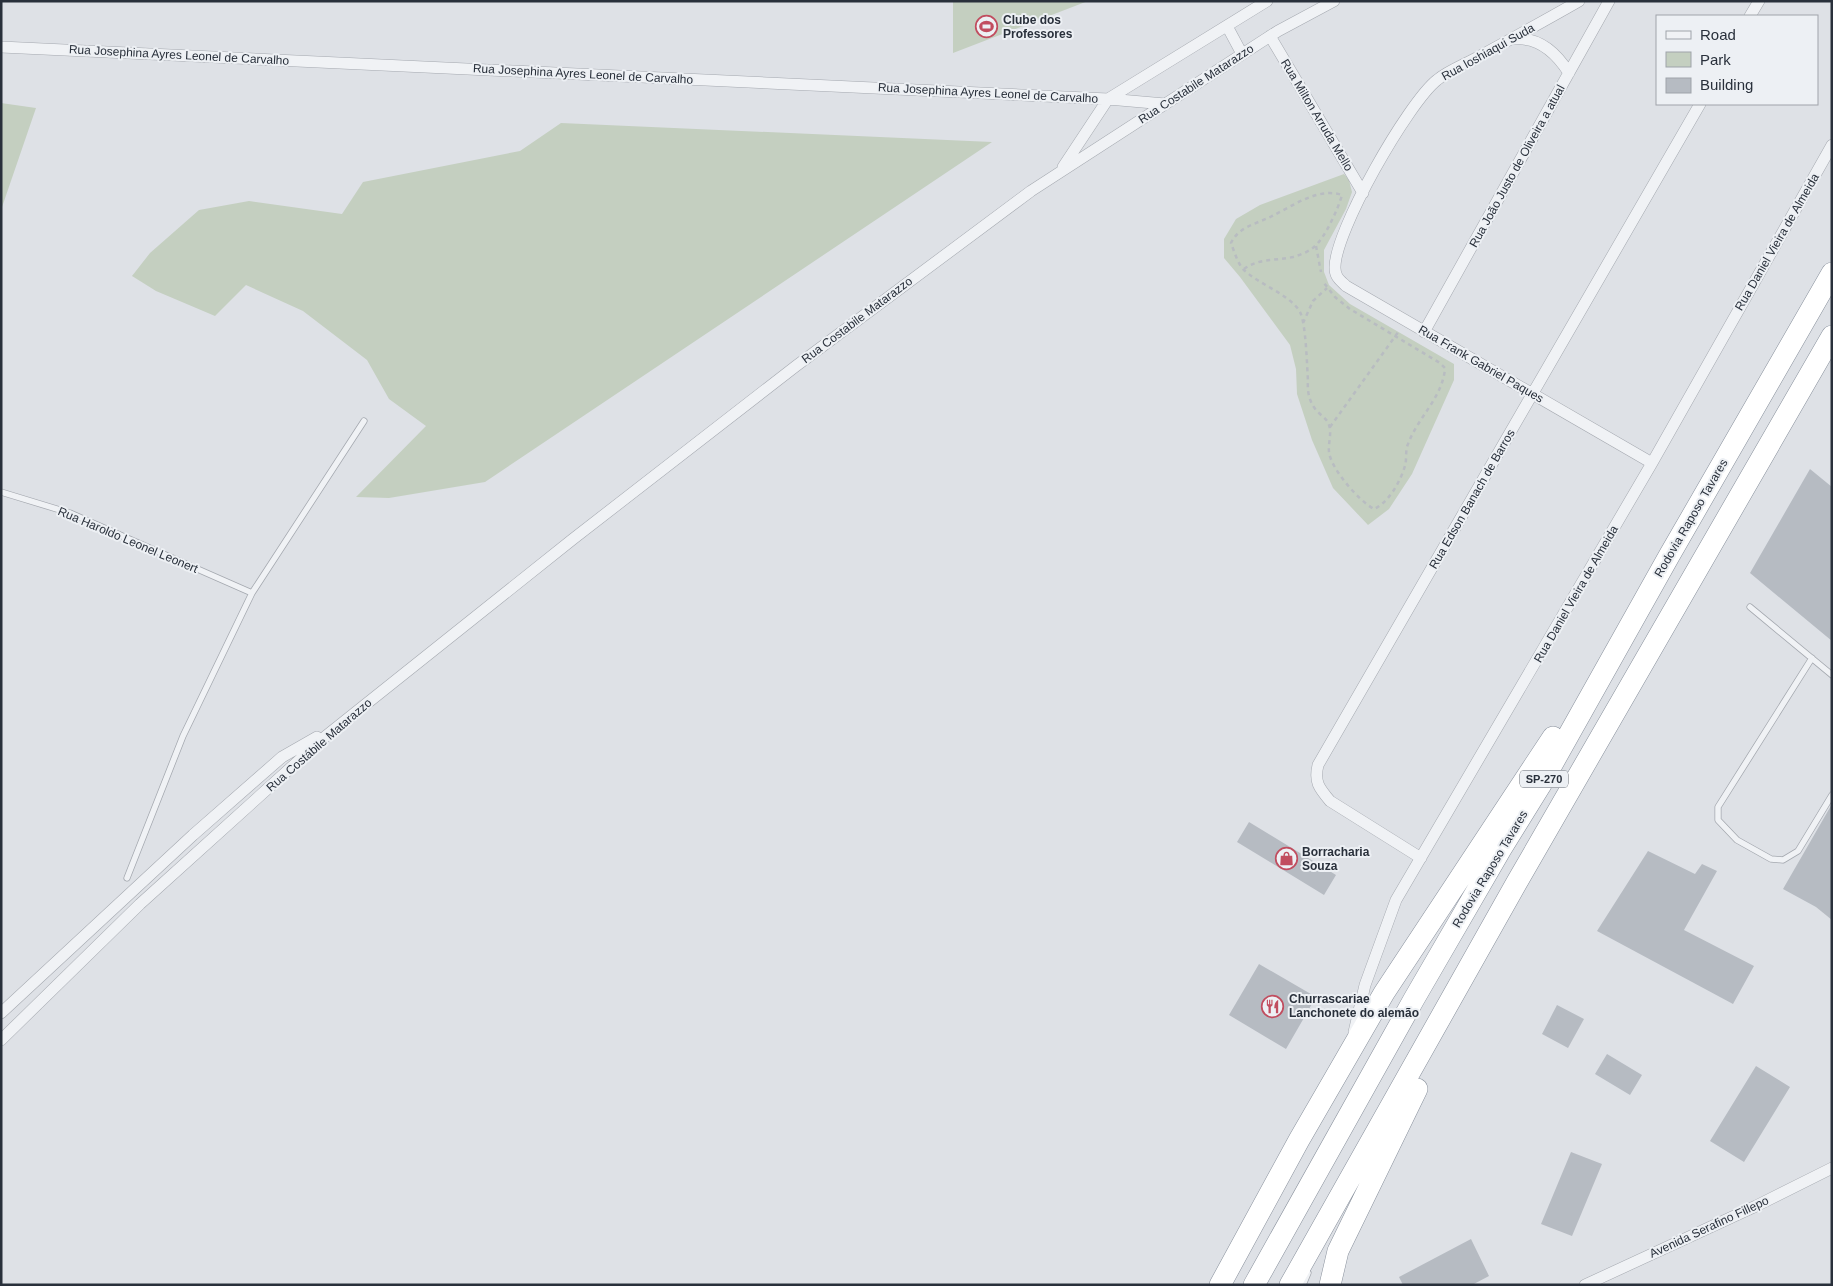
<svg xmlns="http://www.w3.org/2000/svg" width="1833" height="1286" font-family="Arial,sans-serif">
<style>
.green{fill:#c4cfc0}
.building{fill:#b6bbc2}
.lines{fill:none;stroke-linecap:round;stroke-linejoin:round}
.service-casing{stroke:#a4a8af;stroke-width:7}
.minor-casing{stroke:#a4a8af;stroke-width:12}
.motorway-casing{stroke:#878f9b;stroke-width:22}
.path{stroke:#b8bcc1;stroke-width:2.5;stroke-dasharray:4 4;stroke-linecap:butt}
.service{stroke:#f0f2f5;stroke-width:5.5}
.minor{stroke:#f0f2f5;stroke-width:11}
.motorway{stroke:#fff;stroke-width:21}
.labels{text-anchor:middle;dominant-baseline:central;stroke-width:4;stroke-linejoin:round;paint-order:stroke}
.shield{fill:#edf0f4;stroke:#646a72;stroke-width:1}
.shield-label{font-size:11px;font-weight:bold;fill:#29303b}
.poi-label{font-size:12px;font-weight:bold;fill:#29303b;stroke:#edf0f4;text-anchor:start}
.street-label{font-size:12px;fill:#29303b;stroke:#edf0f4}
</style>
<rect width="100%" height="100%" fill="#dee1e6"/>
<path class="green" d="M953 1H1088L953 53Z
M1 103 36 108 1 210Z
M561 123 992 142 485 482 389 498 356 497 426 426 389 399 367 360 303 311 246 285 215 316 156 291 132 276 150 253 199 210 249 201 342 214 363 182 520 151Z
M1344 174 1349 180 1352 192 1346 209 1324 250V272L1329 285 1350 304 1454 364V380L1412 474 1389 509 1368 525 1333 488 1312 440 1297 394 1296 369 1290 345 1240 277 1224 258V239L1236 219 1260 205Z"/>
<path class="building" d="M1810 469 1832 487V641L1750 573Z
M1832 804V920L1816 907 1783 889Z
M1249 822 1336 875 1324 895 1237 842Z
M1648 851 1695 874 1702 864 1717 871 1684 930 1754 966 1733 1004 1597 931Z
M1259 964 1316 997 1286 1049 1229 1015Z
M1557 1005 1584 1019 1568 1048 1542 1034Z
M1607 1054 1642 1075 1630 1095 1595 1074Z
M1756 1066 1790 1087 1744 1162 1710 1141Z
M1571 1152 1602 1164 1572 1236 1541 1224Z
M1471 1239 1489 1276 1472 1285H1403L1399 1277Z"/>
<g class="lines">
<defs>
<path id="service" d="M1 492 70 513 252 593
M1750 607 1832 675
M1812 658 1718 807V820L1737 840 1771 859 1783 860 1798 851 1832 795
M127 878 183 736 252 593 364 421
M1303 1285 1308 1273"/>
<path id="minor" d="M1579 1C1546 20 1513 38 1480 56 1466 64 1449 70 1437 80 1408 103 1334 232 1335 268 1335 277 1340 280 1346 286L1652 463
M1750 16 1759 1
M1227 26 1242 54
M1270 36 1363 193
M1515 39C1539 37 1557 54 1569 73
M1 47 1108 99 1165 104
M1063 167 1108 99 1267 1
M1424 332 1609 1
M1421 858 1330 801C1319 788 1314 782 1318 765L1700 104
M1 1013 193 835 282 757 317 737
M1354 1032 1365 985 1396 900 1652 463 1832 145
M1 1040 140 904 326 736 573 539 796 366 1031 191 1278 31 1334 1
M1585 1285 1756 1206 1832 1168"/>
<path id="motorway" d="M1220 1285 1299 1140 1384 993 1553 737
M1254 1285 1414 999 1501 849 1540 786 1669 556 1832 273
M1290 1285 1517 882 1832 336
M1330 1285 1338 1251 1417 1089"/>
</defs>
<use href="#service" class="service-casing"/>
<use href="#minor" class="minor-casing"/>
<use href="#motorway" class="motorway-casing"/>
<path class="path" d="M1316 246 1321 272
M1244 269C1259 258 1275 261 1293 257 1300 255 1308 252 1314 247 1325 238 1338 209 1342 195 1318 187 1293 206 1272 216 1257 224 1239 226 1231 243 1234 251 1237 261 1242 268 1257 284 1290 294 1300 312 1306 323 1307 367 1308 381 1307 393 1310 405 1319 413 1323 417 1327 419 1329 425 1332 433 1328 444 1329 452 1331 469 1359 501 1374 509 1389 502 1400 482 1405 466 1407 459 1405 451 1408 444 1418 417 1443 397 1445 368L1440 363 1350 309 1335 297 1324 283 1323 280
M1303 323 1313 301 1327 288
M1330 427 1399 331"/>
<use href="#service" class="service"/>
<use href="#minor" class="minor"/>
<use href="#motorway" class="motorway"/>
</g>
<defs>
<symbol id="stadium-ring" viewBox="-11 -11 22 22"><circle r="9.5" fill="#edf0f4" stroke="#c14d5f" stroke-width="1.5"/><path d="M0-5a6.5 5 0 1 0 0 10a6.5 5 0 1 0 0-10ZM-3.5-1.8h7v3.6h-7Z" fill="#c14d5f"/></symbol>
<symbol id="shop-ring" viewBox="-11 -11 22 22"><circle r="9.5" fill="#edf0f4" stroke="#c14d5f" stroke-width="1.5"/><path d="M-5-2.5h2.3a2.7 3.5 0 0 1 5.4 0H5L5.5 6h-11ZM-1.5-2.5h3a1.5 2.3 0 0 0-3 0Z" fill="#c14d5f"/></symbol>
<symbol id="restaurant-ring" viewBox="-11 -11 22 22"><circle r="9.5" fill="#edf0f4" stroke="#c14d5f" stroke-width="1.5"/><path d="M-5-6h1v4h1v-4h1v4h1v-4h1v5L-1.5 .5V6h-2V.5L-5-1ZM5-6V6H3V1.5H1.5Q1.5-4 5-6Z" fill="#c14d5f"/></symbol>
</defs>
<g fill-rule="evenodd">
<use href="#stadium-ring" x="974" y="14" width="25" height="25"/>
<use href="#shop-ring" x="1274" y="846" width="25" height="25"/>
<use href="#restaurant-ring" x="1260" y="994" width="25" height="25"/>
</g>
<g class="labels">
<rect class="shield" x="1520" y="770.5" width="48" height="17" rx="4"/>
<g class="shield-label">
<text x="1544" y="779">SP-270</text>
</g>
<g class="poi-label">
<text x="1003" y="20">Clube dos<tspan x="1003" dy="14">Professores</tspan></text>
<text x="1302" y="852">Borracharia<tspan x="1302" dy="14">Souza</tspan></text>
<text x="1289" y="999">Churrascariae<tspan x="1289" dy="14">Lanchonete do alemão</tspan></text>
</g>
<g class="street-label">
<text transform="translate(1488 52) rotate(-29)">Rua loshiaqui Suda</text>
<text transform="translate(179 55) rotate(3)">Rua Josephina Ayres Leonel de Carvalho</text>
<text transform="translate(583 74) rotate(3)">Rua Josephina Ayres Leonel de Carvalho</text>
<text transform="translate(1196 84) rotate(-33)">Rua Costabile Matarazzo</text>
<text transform="translate(988 93) rotate(3)">Rua Josephina Ayres Leonel de Carvalho</text>
<text transform="translate(1317 115) rotate(59)">Rua Milton Arruda Mello</text>
<text transform="translate(1517 166) rotate(-61)">Rua João Justo de Oliveira a atual</text>
<text transform="translate(1777 242) rotate(-60)">Rua Daniel Vieira de Almeida</text>
<text transform="translate(857 320) rotate(-37)">Rua Costabile Matarazzo</text>
<text transform="translate(1481 364) rotate(30)">Rua Frank Gabriel Paques</text>
<text transform="translate(1472 499) rotate(-60)">Rua Edson Banach de Barros</text>
<text transform="translate(1691 518) rotate(-60)">Rodovia Raposo Tavares</text>
<text transform="translate(128 540) rotate(23)">Rua Haroldo Leonel Leonert</text>
<text transform="translate(1576 594) rotate(-60)">Rua Daniel Vieira de Almeida</text>
<text transform="translate(319 745) rotate(-41)">Rua Costábile Matarazzo</text>
<text transform="translate(1490 869) rotate(-59)">Rodovia Raposo Tavares</text>
<text transform="translate(1709 1227) rotate(-25)">Avenida Serafino Fillepo</text>
</g>
</g>
<rect width="1833" height="1286" fill="none" stroke="#29303b" stroke-width="5"/>
<rect x="1656" y="15" width="162" height="90" fill="#edf0f4" stroke="#9fa3aa"/>
<rect x="1666" y="31" width="25" height="8" fill="#f0f2f5" stroke="#9fa3aa"/>
<text x="1700" y="40" font-size="15" fill="#29303b">Road</text>
<rect x="1666" y="52" width="25" height="15" fill="#c4cfc0" stroke="#9fa3aa"/>
<text x="1700" y="65" font-size="15" fill="#29303b">Park</text>
<rect x="1666" y="78" width="25" height="15" fill="#b6bbc2" stroke="#9fa3aa"/>
<text x="1700" y="90" font-size="15" fill="#29303b">Building</text>
</svg>
